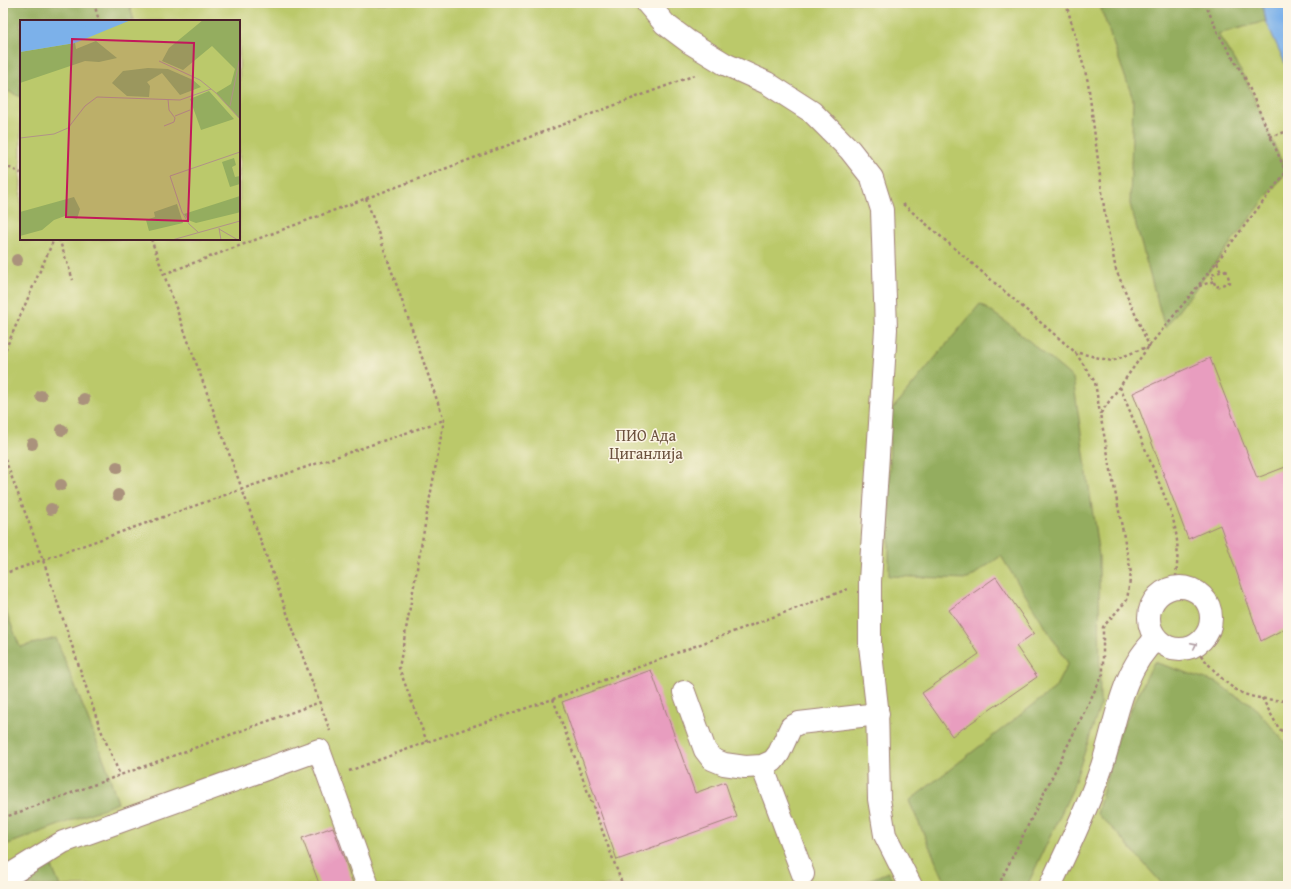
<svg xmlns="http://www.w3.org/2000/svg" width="1291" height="889" font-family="'Gentium Book Plus',serif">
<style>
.green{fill:#bbc96b;stroke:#82744b;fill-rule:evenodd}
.forest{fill:#94ad5f;stroke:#6f6645}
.water{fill:#7cb1ea;stroke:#63688a}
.building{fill:#e89dbf}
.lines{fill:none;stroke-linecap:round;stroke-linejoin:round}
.minor-casing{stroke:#a08078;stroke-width:24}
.path{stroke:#a08078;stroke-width:2.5;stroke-dasharray:3 3;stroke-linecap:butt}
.minor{stroke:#fff;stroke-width:22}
.tree{fill:#aa927b}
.oneway{stroke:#ae9aa0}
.labels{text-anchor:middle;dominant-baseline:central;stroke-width:3;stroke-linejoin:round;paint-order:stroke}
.park-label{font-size:16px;fill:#6c523e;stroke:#fcf5e5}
.inset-river{fill:none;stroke:#7cb1ea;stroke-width:2}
.inset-road{fill:none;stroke:#b19388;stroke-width:1}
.view{fill:#c2185b;fill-opacity:0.15;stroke:#c2185b;stroke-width:2}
.inset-edge{fill:none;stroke:#4a1f2b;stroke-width:2}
</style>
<rect width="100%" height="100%" fill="#fcf5e5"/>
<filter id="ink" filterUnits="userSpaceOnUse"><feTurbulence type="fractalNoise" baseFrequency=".025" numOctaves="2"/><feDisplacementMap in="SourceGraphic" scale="8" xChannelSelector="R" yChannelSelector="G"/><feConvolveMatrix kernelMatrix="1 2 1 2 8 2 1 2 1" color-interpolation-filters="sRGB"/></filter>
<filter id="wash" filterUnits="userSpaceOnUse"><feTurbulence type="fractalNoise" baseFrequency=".012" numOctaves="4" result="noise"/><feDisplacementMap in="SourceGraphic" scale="16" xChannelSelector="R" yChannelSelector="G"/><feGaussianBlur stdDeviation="0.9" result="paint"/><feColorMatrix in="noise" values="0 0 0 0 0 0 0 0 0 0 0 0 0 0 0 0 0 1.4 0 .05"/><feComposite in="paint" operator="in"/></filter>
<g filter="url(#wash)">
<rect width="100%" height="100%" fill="#f5e1c6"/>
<path class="green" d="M3 3H1288V886H3ZM21 21H239V239H21Z"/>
<path class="forest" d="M5 3H129L134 21H21V97L3 89V59L6 55Z
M1099 3H1262L1266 21 1218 34 1245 78 1286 172 1165 328 1130 204 1133 99Z
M980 304 1009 324 1073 378 1099 556 1100 706 1072 790 1027 886H947L909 801 1055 688 1068 663 1001 556 968 579 889 576 890 412Z
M3 604 20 647 56 638 106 765 118 803 3 846Z
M1154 662 1218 683 1231 693 1252 704 1288 746V886H1164L1116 832 1097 814 1117 738Z
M49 860 60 886H10Z
M888 872 897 886H854Z"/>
<path class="water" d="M1262 3H1288V70L1266 21Z"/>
<g id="blocks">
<path class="building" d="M1210 358 1257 478 1288 466V627L1261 641 1220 525 1188 539 1133 393Z
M996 577 1034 633 1016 646 1037 677 952 736 922 693 979 654 949 610Z
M651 670 695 793 725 782 737 817 617 860 562 702Z
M333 827 354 886H320L302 838Z"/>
</g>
</g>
<g filter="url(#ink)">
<use href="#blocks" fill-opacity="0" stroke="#a08078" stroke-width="1"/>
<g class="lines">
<defs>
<path id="minor" d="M647 3 665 24 689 42 725 64 767 83 812 112 850 150 872 178 882 210 886 329 870 581V645L877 707 879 799 885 835 911 886
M1149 618a31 31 0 1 1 62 0a31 31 0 1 1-62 0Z
M684 692 705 750 712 759 724 764 745 767 762 766 773 761 779 753 791 727 799 723 878 714
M762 766 803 874
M3 879 63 842 319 750 368 886
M1050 886C1069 847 1088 807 1102 766 1116 724 1121 670 1156 639"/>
</defs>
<use href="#minor" class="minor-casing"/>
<path class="path" d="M94 3 99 21
M1066 3 1088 82 1105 215 1116 270 1149 346 1112 361 1075 352
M1205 3 1218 33 1245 78 1288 177
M1270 137 1288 131
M3 165 21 173
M366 198 444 420 399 668 427 742
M903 204 1075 352 1095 382 1100 414
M59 239 73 280
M151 239 330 731
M1217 262 1221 272
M1226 270 1230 282 1216 287 1211 275Z
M164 274 698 74
M1199 286 1214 281
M3 355 54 239
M1120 387 1171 512C1180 542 1178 556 1175 587
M3 454 43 560 100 728 120 775
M3 574 242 489 444 420
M1193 646C1207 662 1223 684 1242 693 1256 699 1274 700 1288 701
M1262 698 1278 727 1288 738
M553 699 623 886
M349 771 427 742 553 699 848 589
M3 818 320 702
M998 886 1103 674V627L1127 600 1131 573 1100 414 1149 346 1198 286 1286 172"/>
<use href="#minor" class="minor"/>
</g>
<g class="tree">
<circle cx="17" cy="260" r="6"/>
<circle cx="41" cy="396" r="6"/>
<circle cx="84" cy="399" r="6"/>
<circle cx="62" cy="430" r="6"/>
<circle cx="32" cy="444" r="6"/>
<circle cx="117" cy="467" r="6"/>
<circle cx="61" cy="485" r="6"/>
<circle cx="118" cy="495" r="6"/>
<circle cx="51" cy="509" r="6"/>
</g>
<defs><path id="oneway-chevron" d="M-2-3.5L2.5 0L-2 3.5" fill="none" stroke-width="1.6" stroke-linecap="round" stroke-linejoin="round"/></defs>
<use class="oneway" href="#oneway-chevron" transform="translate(1194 645) rotate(-26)"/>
</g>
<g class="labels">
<g class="park-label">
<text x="646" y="435">ПИО Ада<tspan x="646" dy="18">Циганлија</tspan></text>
</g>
</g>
<g transform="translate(20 20)">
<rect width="220" height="220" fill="#f5e1c6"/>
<path d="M12 0H220V220H0V3Z" fill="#bbc96b"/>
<path d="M183 0H220V99L196 73 211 64 215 49 192 26 163 50 142 41 149 28ZM76 21 97 38 79 42 65 41 0 63V32L55 23 56 29ZM128 48 148 49 173 60 181 67 160 75 142 53 127 62 130 66 129 77 107 76 92 63 103 51ZM189 71 214 99 181 110 170 79ZM214 138 216 145 212 147 215 157 220 156V164L210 167 202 142ZM220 176V192L217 193 176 203 168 200 164 194ZM54 177 60 189 57 199 45 196 34 200 22 210 0 216V192ZM157 184 163 203 129 211 126 200 135 197 134 192Z" fill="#94ad5f"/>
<path d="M0 0H111L55 23 0 32Z" fill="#7cb1ea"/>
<path class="inset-river" d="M49 0 65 7"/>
<path class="inset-road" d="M139 41 180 60 196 73 220 99M210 86 220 37M155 96 170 90M144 106 154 102 155 98 149 90 148 79M0 118 34 114 48 108 65 86 77 77 160 80 191 69M199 208 201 220M199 209 218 220M178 212 169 204 162 192 150 156 220 132M152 220 220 201"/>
<path class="view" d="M52 19 174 23 168 201 46 197Z"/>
<rect width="220" height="220" class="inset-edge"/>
</g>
<rect width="1291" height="889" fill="none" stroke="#fcf5e5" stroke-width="16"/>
</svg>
